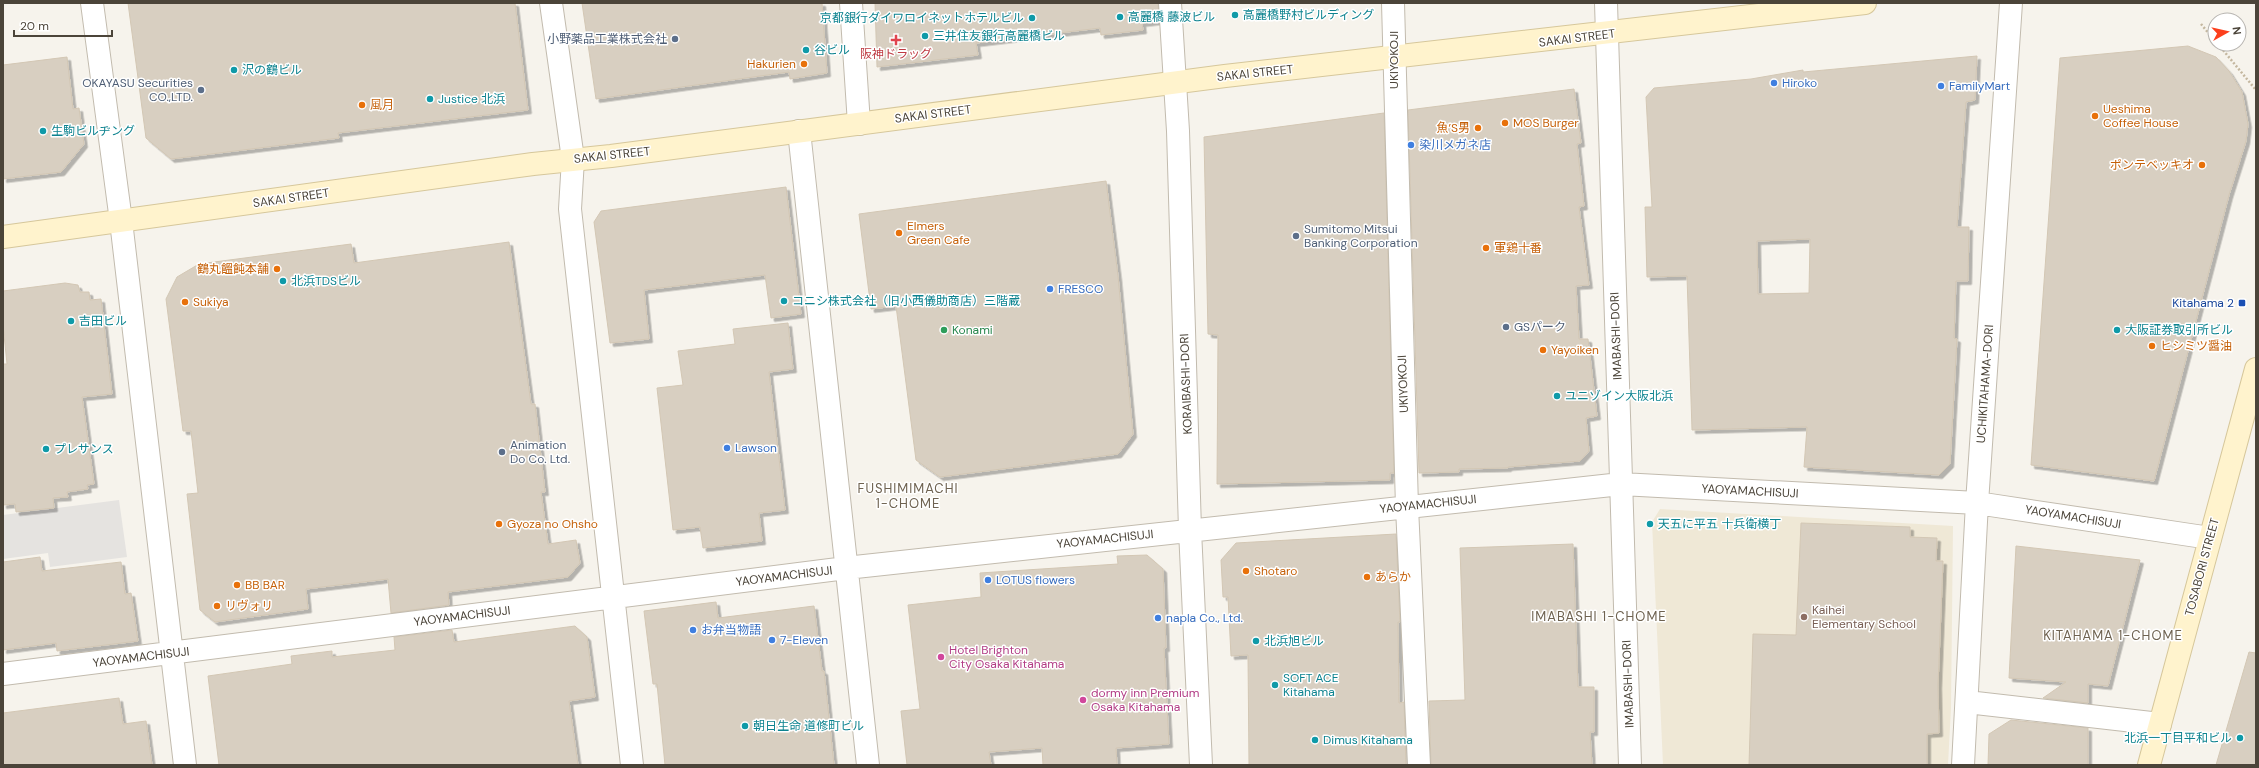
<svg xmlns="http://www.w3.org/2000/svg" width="2259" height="768" font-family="'DM Sans','Noto Sans JP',sans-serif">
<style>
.education{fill:#efe8d6}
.parking{fill:#e5e3e0}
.building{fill:#d8cfc1;stroke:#d3c7b4;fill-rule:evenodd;filter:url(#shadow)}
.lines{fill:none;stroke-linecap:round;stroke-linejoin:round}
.minor-casing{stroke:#c2bbae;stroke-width:24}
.secondary-casing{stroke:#d6c79b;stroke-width:24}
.path{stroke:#c4b79f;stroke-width:2.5;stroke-dasharray:2 2;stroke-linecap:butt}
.minor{stroke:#fff;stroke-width:22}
.secondary{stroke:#fff3cd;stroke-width:22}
.culture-dot{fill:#0f9aa8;stroke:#fff;stroke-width:1.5}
.service-dot{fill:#5c6f8a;stroke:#fff;stroke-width:1.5}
.health-dot{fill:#e0444e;stroke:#fff;stroke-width:1.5}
.food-dot{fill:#e8710a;stroke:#fff;stroke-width:1.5}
.shop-dot{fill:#3f7fe0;stroke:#fff;stroke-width:1.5}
.transit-dot{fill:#1a4fb4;stroke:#fff;stroke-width:1.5}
.leisure-dot{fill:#2e9e5b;stroke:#fff;stroke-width:1.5}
.education-dot{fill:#8d6e63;stroke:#fff;stroke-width:1.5}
.hotel-dot{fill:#d1479c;stroke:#fff;stroke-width:1.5}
.labels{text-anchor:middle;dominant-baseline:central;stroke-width:3;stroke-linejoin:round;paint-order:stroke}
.culture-label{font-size:12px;fill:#0d838f;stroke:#fff;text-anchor:start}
.street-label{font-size:12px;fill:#4b4439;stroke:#fff}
.service-label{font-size:12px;fill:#4e5e75;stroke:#fff;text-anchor:start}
.health-label{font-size:12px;fill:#be3a42;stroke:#fff}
.food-label{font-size:12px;fill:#c56008;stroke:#fff;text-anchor:start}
.shop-label{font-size:12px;fill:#366cbe;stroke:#fff;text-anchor:start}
.transit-label{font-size:12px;fill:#164399;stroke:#fff;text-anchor:end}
.leisure-label{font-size:12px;fill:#27864d;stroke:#fff;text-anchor:start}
.education-label{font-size:12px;fill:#785e54;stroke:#fff;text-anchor:start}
.hotel-label{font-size:12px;fill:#b23c85;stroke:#fff;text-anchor:start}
.neighbourhood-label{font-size:13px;letter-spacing:1px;fill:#6e6250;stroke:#fff}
</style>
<defs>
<filter id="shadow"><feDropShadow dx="3.5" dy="3.5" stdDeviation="0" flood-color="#0004"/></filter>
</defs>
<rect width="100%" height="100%" fill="#f6f3ec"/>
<path class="education" d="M1660 509 1953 526 1951 708 1948 765H1663L1652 522Z"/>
<path class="parking" d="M119 500 127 557 50 567 48 553 3 559V515Z"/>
<path class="building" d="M128 3H515L528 110 338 133 339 138 171 159 146 138Z
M582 3H822L827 73 790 79 789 72 596 99Z
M875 3H1158L1159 21 1142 23 1143 30 1101 35 1100 28 976 43 978 55 877 67Z
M2188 46 2216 57 2229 71 2242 92 2248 124 2246 141 2229 195 2154 481 2031 465 2060 58Z
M1977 56 1975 100 1966 102 1957 227H1969L1968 281H1956L1954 338 1957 339 1950 464 1939 475 1804 467 1807 427 1692 430 1687 276 1647 277 1645 207H1652L1646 97 1654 88 1751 79 1803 70V72ZM1810 239 1809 293 1758 294 1757 241Z
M67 57 73 109 79 108 84 144 61 172 3 179V65Z
M1574 89 1581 143 1577 144 1584 206 1579 207 1589 285 1576 286 1579 339H1588L1597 416 1586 418 1589 451 1580 461 1508 467V468L1459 469V472L1419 473 1408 110Z
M1384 113 1394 473H1390V480L1217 484 1218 335 1208 334 1204 137Z
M1106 181 1118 276 1133 434 1118 454 940 477 916 460 896 306 871 309 859 214Z
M786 187 801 314 771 318 765 275 644 290 649 339 610 343 594 222 601 211Z
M509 242 531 404H535L545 492H541L548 544 576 540 580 563 568 577 448 592 449 605 391 613 388 579 306 589 308 609 215 622 200 610 187 494 198 493 191 431H183L166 299 177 277 199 264 351 244 354 263Z
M65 283 78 285 80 292H89L90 300 101 299 112 394 82 397 94 484 87 485 88 489 67 492 68 497 53 498 54 508 16 512 15 504 3 505V364H7L3 325V291Z
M788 323 793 369 769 372 785 510 759 513 762 541 703 548 700 527 673 530 657 388 683 385 678 351 735 344 733 329Z
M1801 523 1910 527V537L1937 538 1936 561H1943L1938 685 1939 733 1927 734V765H1749L1753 634 1796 635Z
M1396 534 1400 622H1398L1399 703 1404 702 1406 765H1249L1248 655 1231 656 1228 597H1223L1221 560 1236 543Z
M1573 544 1578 687H1594V732H1590L1592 765H1431L1429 701 1465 700 1460 548Z
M2016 546 2140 560 2108 686 2088 684V703L2043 698 2066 682 2009 678Z
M1147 555 1163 569 1166 648H1164L1169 744 1116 748 1117 765H1043L1042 748 989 752 991 765H907L901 711 920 709 908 605 981 597 980 573 1118 564 1117 556Z
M40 557 42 571 121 562 125 594 131 593 138 641 57 651 56 643 3 650V562Z
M716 602 718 618 814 606 822 671H824L834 765H665L657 684H653L644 611Z
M575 626 587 637 595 697 569 701 578 765H219L208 676 292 664 291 656 332 651V657L395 650 394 637 452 630 454 642Z
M2249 652 2256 653V765H2216Z
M119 698 123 724 146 721 152 765H3V713Z
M2011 720 2088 728V765H1988L1989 734Z"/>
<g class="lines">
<defs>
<path id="minor" d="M92 3 121 221 185 765
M551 3 573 159 570 209 632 765
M851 3 859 124
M1170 3 1178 131 1190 530 1201 765
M1393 3 1407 507 1419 765
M1606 3 1630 765
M799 131 868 765
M3 674 846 568 1621 484 1977 503 2210 538
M1967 702 2160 724
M1963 765 1977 503 2011 3"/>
<path id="secondary" d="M3 237 533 164 611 156 1225 76 1865 3
M2149 765 2256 369"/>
</defs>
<use href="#minor" class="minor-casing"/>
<use href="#secondary" class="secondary-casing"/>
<path class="path" d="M2201 24 2215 41
M2218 44 2256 90"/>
<use href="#minor" class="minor"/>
<use href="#secondary" class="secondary"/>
</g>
<g class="culture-dot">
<circle cx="1235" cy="15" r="4"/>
<circle cx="1120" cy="17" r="4"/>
<circle cx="1032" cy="18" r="4"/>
<circle cx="925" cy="36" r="4"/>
<circle cx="806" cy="50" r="4"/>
<circle cx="234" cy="70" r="4"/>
<circle cx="430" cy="99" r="4"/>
<circle cx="43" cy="131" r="4"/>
<circle cx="283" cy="281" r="4"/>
<circle cx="784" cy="301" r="4"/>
<circle cx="71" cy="321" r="4"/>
<circle cx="2117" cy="330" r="4"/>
<circle cx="1557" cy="396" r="4"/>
<circle cx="46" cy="449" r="4"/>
<circle cx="1650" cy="524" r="4"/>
<circle cx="1256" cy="641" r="4"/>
<circle cx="1275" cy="685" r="4"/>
<circle cx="745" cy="726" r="4"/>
<circle cx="2240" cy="738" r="4"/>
<circle cx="1315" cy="740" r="4"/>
</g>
<g class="service-dot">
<circle cx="675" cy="39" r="4"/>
<circle cx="201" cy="90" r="4"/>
<circle cx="1296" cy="236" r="4"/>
<circle cx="1506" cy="327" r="4"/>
<circle cx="502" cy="452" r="4"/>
</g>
<path class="health-dot" d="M894 34h4v4h4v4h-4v4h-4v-4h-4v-4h4z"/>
<g class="food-dot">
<circle cx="804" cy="64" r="4"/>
<circle cx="362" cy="105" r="4"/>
<circle cx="2095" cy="116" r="4"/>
<circle cx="1505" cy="123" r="4"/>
<circle cx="1478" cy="128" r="4"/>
<circle cx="2202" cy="165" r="4"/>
<circle cx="899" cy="233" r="4"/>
<circle cx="1486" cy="248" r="4"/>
<circle cx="277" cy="269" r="4"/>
<circle cx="185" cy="302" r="4"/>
<circle cx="2152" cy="346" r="4"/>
<circle cx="1543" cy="350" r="4"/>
<circle cx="499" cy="524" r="4"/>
<circle cx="1246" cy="571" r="4"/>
<circle cx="1367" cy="577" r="4"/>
<circle cx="237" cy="585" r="4"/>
<circle cx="217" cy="606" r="4"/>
</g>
<g class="shop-dot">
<circle cx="1774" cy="83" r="4"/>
<circle cx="1941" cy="86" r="4"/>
<circle cx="1411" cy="145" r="4"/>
<circle cx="1050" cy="289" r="4"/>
<circle cx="727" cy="448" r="4"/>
<circle cx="988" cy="580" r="4"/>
<circle cx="1158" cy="618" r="4"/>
<circle cx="693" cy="630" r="4"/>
<circle cx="772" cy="640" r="4"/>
</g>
<rect class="transit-dot" x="2238" y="299" width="8" height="8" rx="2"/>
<circle class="leisure-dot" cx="944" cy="330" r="4"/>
<circle class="education-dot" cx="1804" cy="617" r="4"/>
<g class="hotel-dot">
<circle cx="941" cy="657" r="4"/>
<circle cx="1083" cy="700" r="4"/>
</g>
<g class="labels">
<g class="culture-label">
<text x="1243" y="15">高麗橋野村ビルディング</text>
<text x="1128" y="17">高麗橋 藤波ビル</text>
<text x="1024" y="18" text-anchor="end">京都銀行ダイワロイネットホテルビル</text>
<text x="933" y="36">三井住友銀行高麗橋ビル</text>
<text x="814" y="50">谷ビル</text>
<text x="242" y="70">沢の鶴ビル</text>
<text x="438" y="99">Justice 北浜</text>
<text x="51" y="131">生駒ビルヂング</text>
<text x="291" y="281">北浜TDSビル</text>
<text x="792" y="301">コニシ株式会社（旧小西儀助商店）三階蔵</text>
<text x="79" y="321">吉田ビル</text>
<text x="2125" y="330">大阪証券取引所ビル</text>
<text x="1565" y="396">ユニゾイン大阪北浜</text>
<text x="54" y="449">プレサンス</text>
<text x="1658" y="524">天五に平五 十兵衛横丁</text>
<text x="1264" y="641">北浜旭ビル</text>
<text x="1283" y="678">SOFT ACE<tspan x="1283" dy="14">Kitahama</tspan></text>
<text x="753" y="726">朝日生命 道修町ビル</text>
<text x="2232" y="738" text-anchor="end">北浜一丁目平和ビル</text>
<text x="1323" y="740">Dimus Kitahama</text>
</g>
<g class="street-label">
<text transform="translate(1577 38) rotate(-7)">SAKAI STREET</text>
<text transform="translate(1394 60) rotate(-90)">UKIYOKOJI</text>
<text transform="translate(1255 73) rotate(-6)">SAKAI STREET</text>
<text transform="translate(933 114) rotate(-7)">SAKAI STREET</text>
<text transform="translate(612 155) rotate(-6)">SAKAI STREET</text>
<text transform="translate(291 198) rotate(-8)">SAKAI STREET</text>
<text transform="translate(1616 336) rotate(-92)">IMABASHI-DORI</text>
<text transform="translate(1186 384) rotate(-92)">KORAIBASHI-DORI</text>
<text transform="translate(1403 384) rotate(-92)">UKIYOKOJI</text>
<text transform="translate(1985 384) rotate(-86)">UCHIKITAHAMA-DORI</text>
<text transform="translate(1750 491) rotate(3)">YAOYAMACHISUJI</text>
<text transform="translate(1428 504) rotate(-6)">YAOYAMACHISUJI</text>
<text transform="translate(2073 517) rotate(9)">YAOYAMACHISUJI</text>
<text transform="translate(1105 539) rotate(-6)">YAOYAMACHISUJI</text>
<text transform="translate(2202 567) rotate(-75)">TOSABORI STREET</text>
<text transform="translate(784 576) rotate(-7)">YAOYAMACHISUJI</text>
<text transform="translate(462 616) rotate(-7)">YAOYAMACHISUJI</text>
<text transform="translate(141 657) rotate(-7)">YAOYAMACHISUJI</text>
<text transform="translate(1628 684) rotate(-92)">IMABASHI-DORI</text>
</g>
<g class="service-label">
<text x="667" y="39" text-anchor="end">小野薬品工業株式会社</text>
<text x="193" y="83" text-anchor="end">OKAYASU Securities<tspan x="193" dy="14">CO.,LTD.</tspan></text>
<text x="1304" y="229">Sumitomo Mitsui<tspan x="1304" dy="14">Banking Corporation</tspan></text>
<text x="1514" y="327">GSパーク</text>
<text x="510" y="445">Animation<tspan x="510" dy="14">Do Co. Ltd.</tspan></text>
</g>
<g class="health-label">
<text x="896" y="54">阪神ドラッグ</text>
</g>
<g class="food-label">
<text x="796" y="64" text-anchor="end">Hakurien</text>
<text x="370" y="105">風月</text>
<text x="2103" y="109">Ueshima<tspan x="2103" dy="14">Coffee House</tspan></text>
<text x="1513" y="123">MOS Burger</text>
<text x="1470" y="128" text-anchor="end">魚’S男</text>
<text x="2194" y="165" text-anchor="end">ポンテベッキオ</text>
<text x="907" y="226">Elmers<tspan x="907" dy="14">Green Cafe</tspan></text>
<text x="1494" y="248">軍鶏十番</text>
<text x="269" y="269" text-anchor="end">鶴丸饂飩本舗</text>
<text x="193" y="302">Sukiya</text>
<text x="2160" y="346">ヒシミツ醤油</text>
<text x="1551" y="350">Yayoiken</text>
<text x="507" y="524">Gyoza no Ohsho</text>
<text x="1254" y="571">Shotaro</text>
<text x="1375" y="577">あらか</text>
<text x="245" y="585">BB BAR</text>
<text x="225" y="606">リヴォリ</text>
</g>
<g class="shop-label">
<text x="1782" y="83">Hiroko</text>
<text x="1949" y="86">FamilyMart</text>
<text x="1419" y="145">染川メガネ店</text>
<text x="1058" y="289">FRESCO</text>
<text x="735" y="448">Lawson</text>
<text x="996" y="580">LOTUS flowers</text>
<text x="1166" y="618">napla Co., Ltd.</text>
<text x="701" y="630">お弁当物語</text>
<text x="780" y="640">7-Eleven</text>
</g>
<g class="transit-label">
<text x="2234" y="303">Kitahama 2</text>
</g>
<g class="leisure-label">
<text x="952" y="330">Konami</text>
</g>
<g class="education-label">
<text x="1812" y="610">Kaihei<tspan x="1812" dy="14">Elementary School</tspan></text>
</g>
<g class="hotel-label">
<text x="949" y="650">Hotel Brighton<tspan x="949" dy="14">City Osaka Kitahama</tspan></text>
<text x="1091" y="693">dormy inn Premium<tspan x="1091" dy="14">Osaka Kitahama</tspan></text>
</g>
<g class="neighbourhood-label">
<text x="908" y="488">FUSHIMIMACHI<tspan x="908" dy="15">1-CHOME</tspan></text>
<text x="1599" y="616">IMABASHI 1-CHOME</text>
<text x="2113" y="635">KITAHAMA 1-CHOME</text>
</g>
</g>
<rect width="2259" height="768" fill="none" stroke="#4b4439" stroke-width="8"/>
<g transform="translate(2227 32) rotate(82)"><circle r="19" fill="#ffffff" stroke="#b7b4b0"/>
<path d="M0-3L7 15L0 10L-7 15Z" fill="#fc3f1d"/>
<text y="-6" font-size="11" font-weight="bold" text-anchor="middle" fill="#4b4439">N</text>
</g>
<path d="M14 30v6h98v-6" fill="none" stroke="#4b4439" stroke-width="2"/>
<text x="20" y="30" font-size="12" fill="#4b4439" stroke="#ffffff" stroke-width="3" paint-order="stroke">20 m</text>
</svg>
